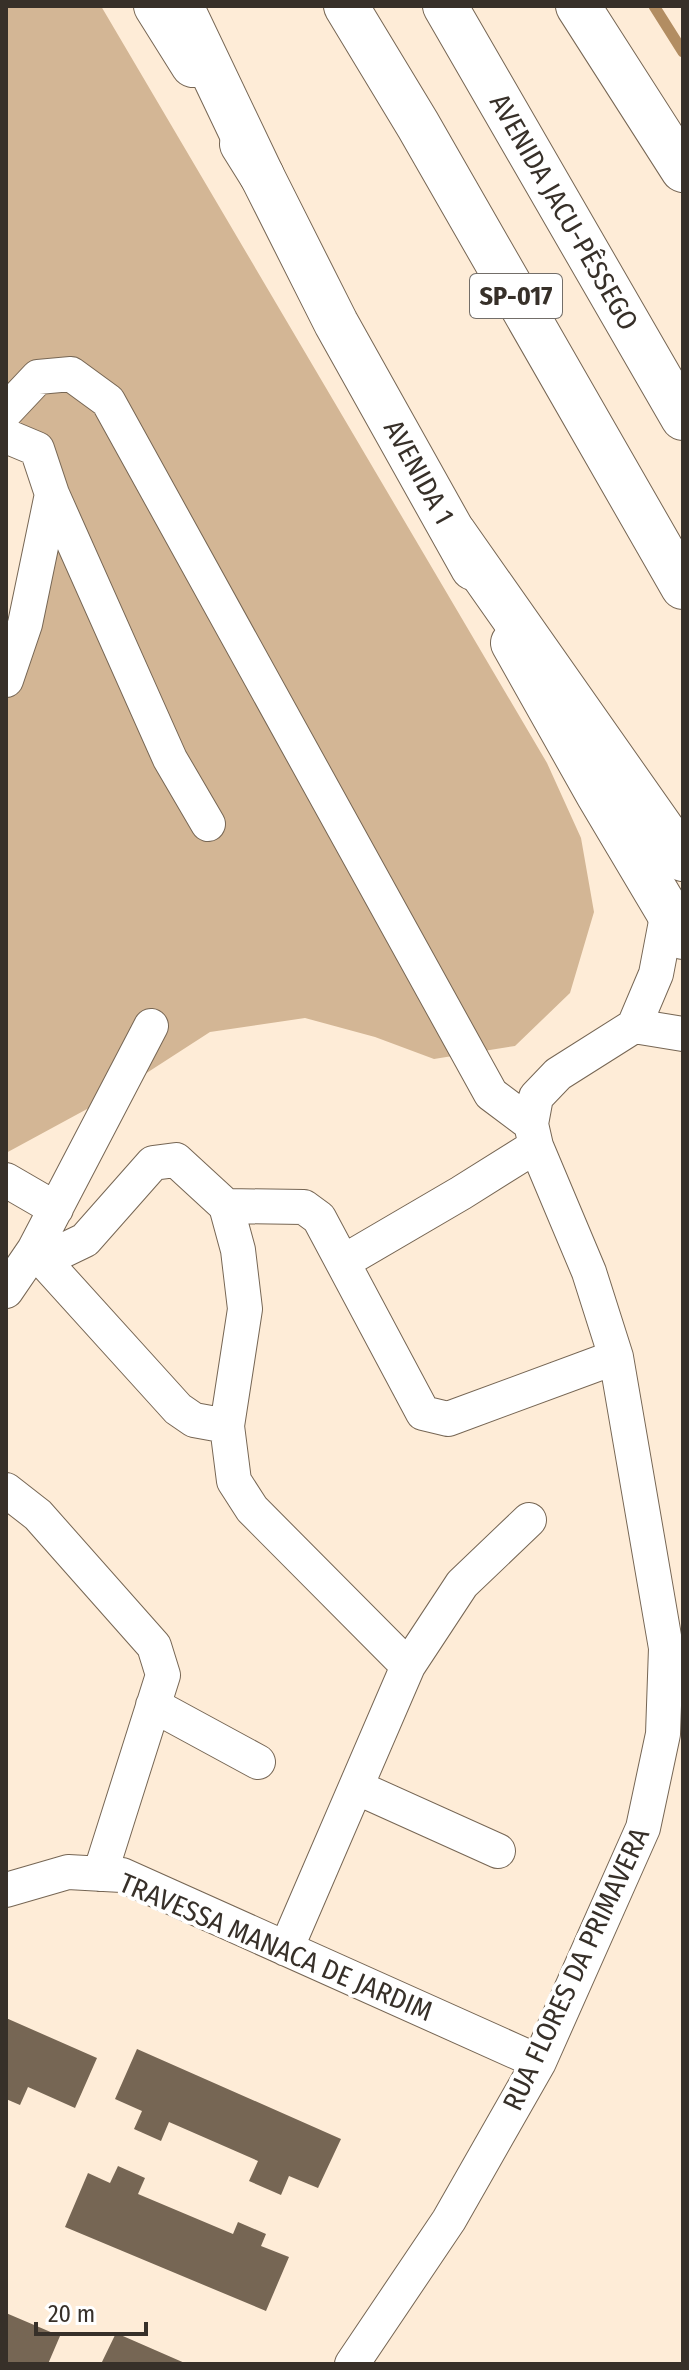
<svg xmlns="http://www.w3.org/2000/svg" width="689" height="2370" font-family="'Fira Sans Condensed',sans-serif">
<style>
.green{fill:#d3b695}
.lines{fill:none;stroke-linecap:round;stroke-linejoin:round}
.stream{stroke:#b28d62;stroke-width:11}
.building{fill:#766654}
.street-casing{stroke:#766654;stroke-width:36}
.secondary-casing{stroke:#766654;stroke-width:46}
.highway-casing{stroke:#766654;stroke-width:46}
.street{stroke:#fff;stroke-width:34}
.secondary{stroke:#fff;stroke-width:44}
.highway{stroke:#fff;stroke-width:44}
.labels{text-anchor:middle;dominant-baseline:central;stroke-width:8;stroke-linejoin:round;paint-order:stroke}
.shield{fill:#fff;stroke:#736e69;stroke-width:2}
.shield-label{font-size:26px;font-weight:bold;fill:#373029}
.street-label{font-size:28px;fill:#373029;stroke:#fff}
</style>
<rect width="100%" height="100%" fill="#feecd7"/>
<path class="green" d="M6 6H101L547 763 581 838 594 912 570 993 515 1046 434 1059 375 1037 305 1018 210 1032 111 1096 6 1153V670L52 494 6 436Z"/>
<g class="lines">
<path class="stream" d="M654 6 683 52"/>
</g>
<path class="building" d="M6 2018 97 2058 75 2108 28 2087 20 2105 6 2099Z
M137 2049 341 2139 318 2188 289 2176 281 2195 249 2181 258 2161 169 2122 161 2141 134 2129 142 2111 115 2099Z
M118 2166 145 2178 138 2194 233 2234 238 2222 266 2234 261 2246 289 2257 266 2311 65 2227 88 2173 110 2183Z
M6 2313 60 2336 48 2364H6Z
M116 2333 187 2364H101Z"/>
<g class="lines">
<defs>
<path id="street" d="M6 411 38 377 71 374 108 401 491 1094 531 1124
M6 436 37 449 52 494 25 624 6 680
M52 494 170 759 208 824
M151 1026 34 1250 56 1254 85 1240 153 1163 176 1160 226 1206 304 1207 319 1218 423 1413 448 1419 616 1357
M634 1026 683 1034
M6 1180 56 1209
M343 1262 461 1193 536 1146
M6 1291 34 1250 178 1409 194 1420 227 1426 245 1309 238 1250 226 1206
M227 1426 234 1481 252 1509 408 1666
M6 1490 38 1515 154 1646 163 1675 100 1874
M153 1705 258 1762
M356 1787 498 1851
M6 1890 68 1872 122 1875 539 2062
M286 1949 408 1666 462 1584 529 1520
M352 2364 449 2220 539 2062 643 1828 663 1734 666 1648 616 1357 589 1272 536 1146 531 1124 536 1097 558 1074 634 1026 656 974 668 911"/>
<path id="secondary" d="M156 6 193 65
M578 6 683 170
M242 144 262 176 336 323 473 568
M513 643 598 794 683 937"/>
<path id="highway" d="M181 6 262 176
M346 6 418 125 683 587
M445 6 683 418
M454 533 683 859"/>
</defs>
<use href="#street" class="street-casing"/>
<use href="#secondary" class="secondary-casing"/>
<use href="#highway" class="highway-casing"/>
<use href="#street" class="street"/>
<use href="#secondary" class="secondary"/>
<use href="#highway" class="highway"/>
</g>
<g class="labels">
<rect class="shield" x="470" y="274" width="92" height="44" rx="6"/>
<g class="shield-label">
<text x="516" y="296">SP-017</text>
</g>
<g class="street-label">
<text transform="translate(564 212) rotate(60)">AVENIDA JACU-PÊSSEGO</text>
<text transform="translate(419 472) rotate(61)">AVENIDA 1</text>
<text transform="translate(276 1947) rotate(23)">TRAVESSA MANACA DE JARDIM</text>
<text transform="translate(576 1969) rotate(-65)">RUA FLORES DA PRIMAVERA</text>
</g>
</g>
<rect width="689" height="2370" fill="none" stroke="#373029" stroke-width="16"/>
<path d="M36 2322v12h110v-12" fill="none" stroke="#373029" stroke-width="4"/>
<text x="48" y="2322" font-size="24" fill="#373029" stroke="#ffffff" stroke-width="6" paint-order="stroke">20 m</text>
</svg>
